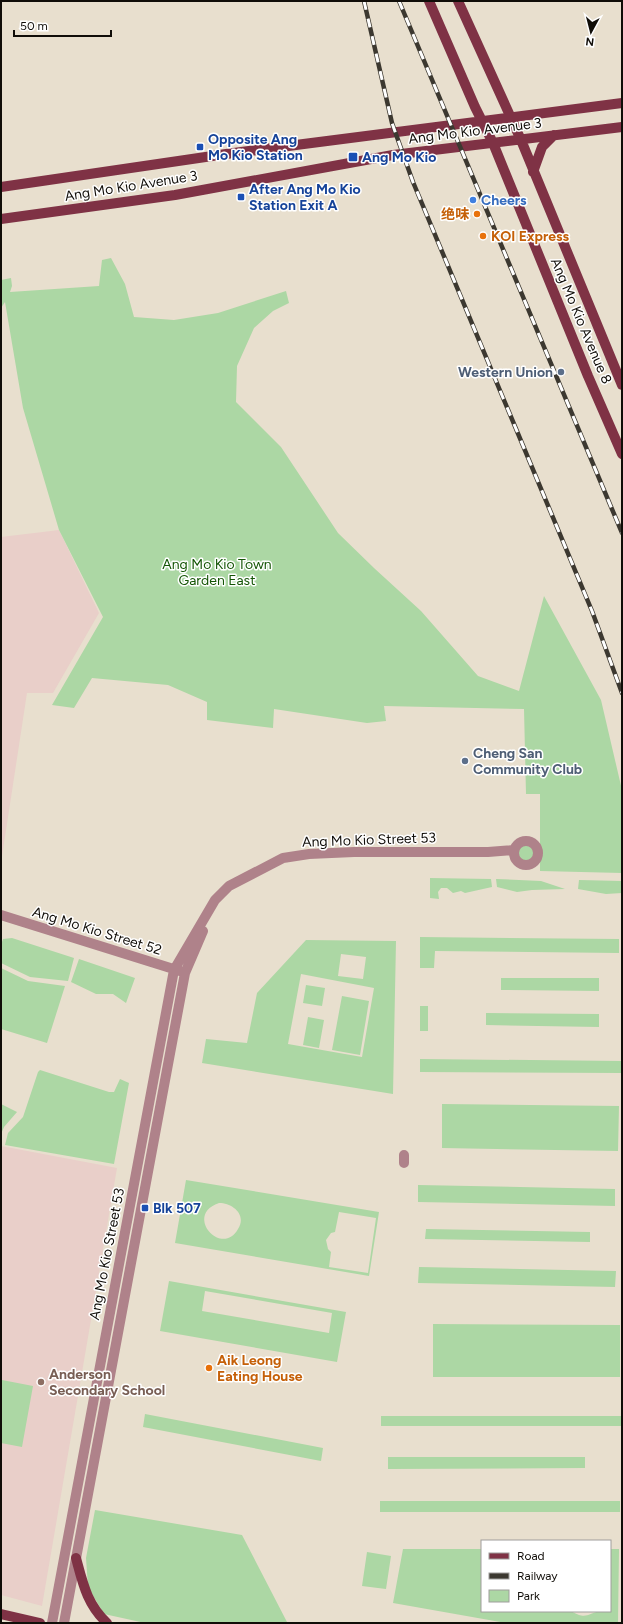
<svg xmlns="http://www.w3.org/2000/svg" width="623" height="1624" font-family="Figtree,'Noto Sans SC',sans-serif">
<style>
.education{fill:#e9cfc9}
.green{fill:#acd7a4;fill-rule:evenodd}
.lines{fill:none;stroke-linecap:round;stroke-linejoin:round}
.minor{stroke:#af828a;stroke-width:10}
.major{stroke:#7f3245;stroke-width:10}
.rail-casing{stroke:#3c3830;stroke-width:4.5}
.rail{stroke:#fff;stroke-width:3;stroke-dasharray:9;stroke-linecap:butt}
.transit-dot{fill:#1a4fb4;stroke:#fff;stroke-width:1.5}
.shop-dot{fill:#3f7fe0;stroke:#fff;stroke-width:1.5}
.food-dot{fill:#e8710a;stroke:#fff;stroke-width:1.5}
.service-dot{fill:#5c6f8a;stroke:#fff;stroke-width:1.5}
.education-dot{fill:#8d6e63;stroke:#fff;stroke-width:1.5}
.labels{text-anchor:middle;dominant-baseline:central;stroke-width:3;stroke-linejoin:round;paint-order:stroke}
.street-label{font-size:14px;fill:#100d08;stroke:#fff}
.transit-label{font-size:14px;font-weight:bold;fill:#164399;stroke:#fff;text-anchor:start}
.shop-label{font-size:14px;font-weight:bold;fill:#366cbe;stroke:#fff;text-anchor:start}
.food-label{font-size:14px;font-weight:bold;fill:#c56008;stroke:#fff;text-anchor:start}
.service-label{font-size:14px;font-weight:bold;fill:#4e5e75;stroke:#fff;text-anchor:end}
.park-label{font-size:14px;fill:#145505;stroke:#fff}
.education-label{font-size:14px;font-weight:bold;fill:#785e54;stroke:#fff;text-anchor:start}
</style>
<rect width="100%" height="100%" fill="#e8dfce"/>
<path class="education" d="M59 530 99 613 53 693H27L1 863V537Z
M1 1146 117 1168 42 1606 1 1595Z"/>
<path class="green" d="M111 258 125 284 134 317 174 320 218 313 286 291 289 303 273 311 254 328 237 366 236 402 281 447 338 533 374 568 421 611 478 676 519 691 544 596 601 700 622 790V873L540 871V794H526L524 709 384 706 386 721 367 723 274 709 273 728 207 720V702L168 685 92 678 74 708 52 705 103 617 59 530 23 408 5 302 1 308V280L11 278 12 286 10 292 99 286 102 260Z
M518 853a8 8 0 1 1 16 0a8 8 0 1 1-16 0Z
M430 878 491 879 492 887 465 893 461 891 453 893 447 888H441L438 892 439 899 430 898Z
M496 879 541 881 565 889 532 890 517 892 497 887Z
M579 880 622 881V893L606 894 578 889Z
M420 937 619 939V953L435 951 434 968H420Z
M12 938 74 958 68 981 30 977 1 963V945L3 939Z
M306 940 396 941 393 1094 202 1063 206 1039 247 1043 257 993ZM341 954 366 957 363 979 338 976ZM301 974 374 988 362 1057 288 1044Z
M79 959 135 978 126 1003 113 994H96L71 982Z
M1 968 28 981 65 986 47 1043 1 1029Z
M501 978H599V991L501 990Z
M306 985 325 988 322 1006 303 1003Z
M342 996 369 1001 360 1055 332 1050Z
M420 1006H428V1031H420Z
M486 1013 599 1014V1027L486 1025Z
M308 1017 324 1020 319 1048 303 1045Z
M420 1059 622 1061V1073L420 1072Z
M40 1070 109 1092H114L120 1079 129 1083 114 1164 5 1145 8 1133 23 1117 38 1072Z
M1 1104 17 1112 4 1127 1 1134Z
M442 1104 619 1106 618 1151 442 1148Z
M186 1180 379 1212 369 1276 175 1243ZM219 1203C233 1203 247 1215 238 1229 222 1258 183 1215 219 1203ZM339 1212 376 1218 368 1273 329 1267 331 1252 328 1249 326 1240 331 1233 335 1232Z
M418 1185 615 1189V1206L418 1202Z
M426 1229 590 1232V1242L425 1239Z
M419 1267 616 1271 615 1287 418 1283Z
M169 1281 346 1312 337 1362 160 1331ZM205 1291 332 1313 329 1333 202 1311Z
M433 1324 620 1325V1377H433Z
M2 1380 33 1386 22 1447 1 1443Z
M145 1414 323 1448 321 1461 143 1427Z
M621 1414V1426H381V1416H621Z
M388 1457H585V1468L388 1469Z
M380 1501H620V1512H380Z
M95 1510 242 1535 287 1622 293 1623H145L104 1614 88 1587 86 1558Z
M403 1549H482V1611H571C586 1620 587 1614 600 1611 603 1610 607 1611 610 1611V1549H619L618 1623H506L393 1603Z
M367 1552 391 1556 386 1589 362 1586Z"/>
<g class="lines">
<path class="minor" d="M514 853a12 12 0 1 1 24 0a12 12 0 1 1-24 0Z
M1 915 180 971
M404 1163V1155
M52 1623 174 970 215 900 229 886 283 858 309 854 354 852H488L514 850
M64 1623 185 973 203 931"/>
<path class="major" d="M429 1 475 107 493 143 588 376 622 454
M458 1 521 140 622 385
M533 172 542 147 554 135
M1 187 226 154 622 103
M1 219 175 195 393 155 622 127
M76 1558C83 1584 87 1604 107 1623
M1 1614 40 1623"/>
<defs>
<path id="rail" d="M364 1 392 123 413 182 592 611 622 693
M399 1 622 533"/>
</defs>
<use href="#rail" class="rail-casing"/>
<use href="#rail" class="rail"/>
</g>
<g class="transit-dot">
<rect x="196" y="143" width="8" height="8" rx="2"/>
<rect x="348" y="152" width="10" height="10" rx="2"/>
<rect x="237" y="193" width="8" height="8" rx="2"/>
<rect x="141" y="1204" width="8" height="8" rx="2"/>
</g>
<circle class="shop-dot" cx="473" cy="200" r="4"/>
<g class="food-dot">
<circle cx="477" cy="214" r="4"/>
<circle cx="483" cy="236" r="4"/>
<circle cx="209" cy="1368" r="4"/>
</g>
<g class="service-dot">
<circle cx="561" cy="372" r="4"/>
<circle cx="465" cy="761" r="4"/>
</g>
<circle class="education-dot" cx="41" cy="1382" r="4"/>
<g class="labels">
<g class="street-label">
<text transform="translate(475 131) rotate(-7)">Ang Mo Kio Avenue 3</text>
<text transform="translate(131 186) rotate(-9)">Ang Mo Kio Avenue 3</text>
<text transform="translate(581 321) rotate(67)">Ang Mo Kio Avenue 8</text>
<text transform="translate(369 840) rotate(-2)">Ang Mo Kio Street 53</text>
<text transform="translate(97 931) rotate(17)">Ang Mo Kio Street 52</text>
<text transform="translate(107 1254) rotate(-79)">Ang Mo Kio Street 53</text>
</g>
<g class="transit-label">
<text x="208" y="139">Opposite Ang<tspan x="208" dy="16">Mo Kio Station</tspan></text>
<text x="362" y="157">Ang Mo Kio</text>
<text x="249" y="189">After Ang Mo Kio<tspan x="249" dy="16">Station Exit A</tspan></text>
<text x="153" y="1208">Blk 507</text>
</g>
<g class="shop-label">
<text x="481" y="200">Cheers</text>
</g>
<g class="food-label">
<text x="469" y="214" text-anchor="end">绝味</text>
<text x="491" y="236">KOI Express</text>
<text x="217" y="1360">Aik Leong<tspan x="217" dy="16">Eating House</tspan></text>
</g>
<g class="service-label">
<text x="553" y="372">Western Union</text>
<text x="473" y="753" text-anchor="start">Cheng San<tspan x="473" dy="16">Community Club</tspan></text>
</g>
<g class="park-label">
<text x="217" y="564">Ang Mo Kio Town<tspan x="217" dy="16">Garden East</tspan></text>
</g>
<g class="education-label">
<text x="49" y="1374">Anderson<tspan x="49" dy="16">Secondary School</tspan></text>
</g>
</g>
<rect width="623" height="1624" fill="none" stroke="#100d08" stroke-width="4"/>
<rect x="481" y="1540" width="130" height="72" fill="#ffffff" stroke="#9f9e9c"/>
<rect x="489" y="1553" width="20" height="6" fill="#7f3245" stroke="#9f9e9c"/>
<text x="517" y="1560" font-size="12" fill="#100d08">Road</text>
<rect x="489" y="1573" width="20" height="6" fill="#3c3830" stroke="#9f9e9c"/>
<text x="517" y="1580" font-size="12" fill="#100d08">Railway</text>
<rect x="489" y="1590" width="20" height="12" fill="#acd7a4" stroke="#9f9e9c"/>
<text x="517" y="1600" font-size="12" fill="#100d08">Park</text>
<g transform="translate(591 32) rotate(187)" stroke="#ffffff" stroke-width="3" paint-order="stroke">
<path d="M0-3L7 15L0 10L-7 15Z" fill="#100d08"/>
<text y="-6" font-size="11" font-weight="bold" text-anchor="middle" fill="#100d08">N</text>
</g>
<path d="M14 30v6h97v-6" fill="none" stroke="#100d08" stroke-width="2"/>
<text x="20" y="30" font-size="12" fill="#100d08" stroke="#ffffff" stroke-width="3" paint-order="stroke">50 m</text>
</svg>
